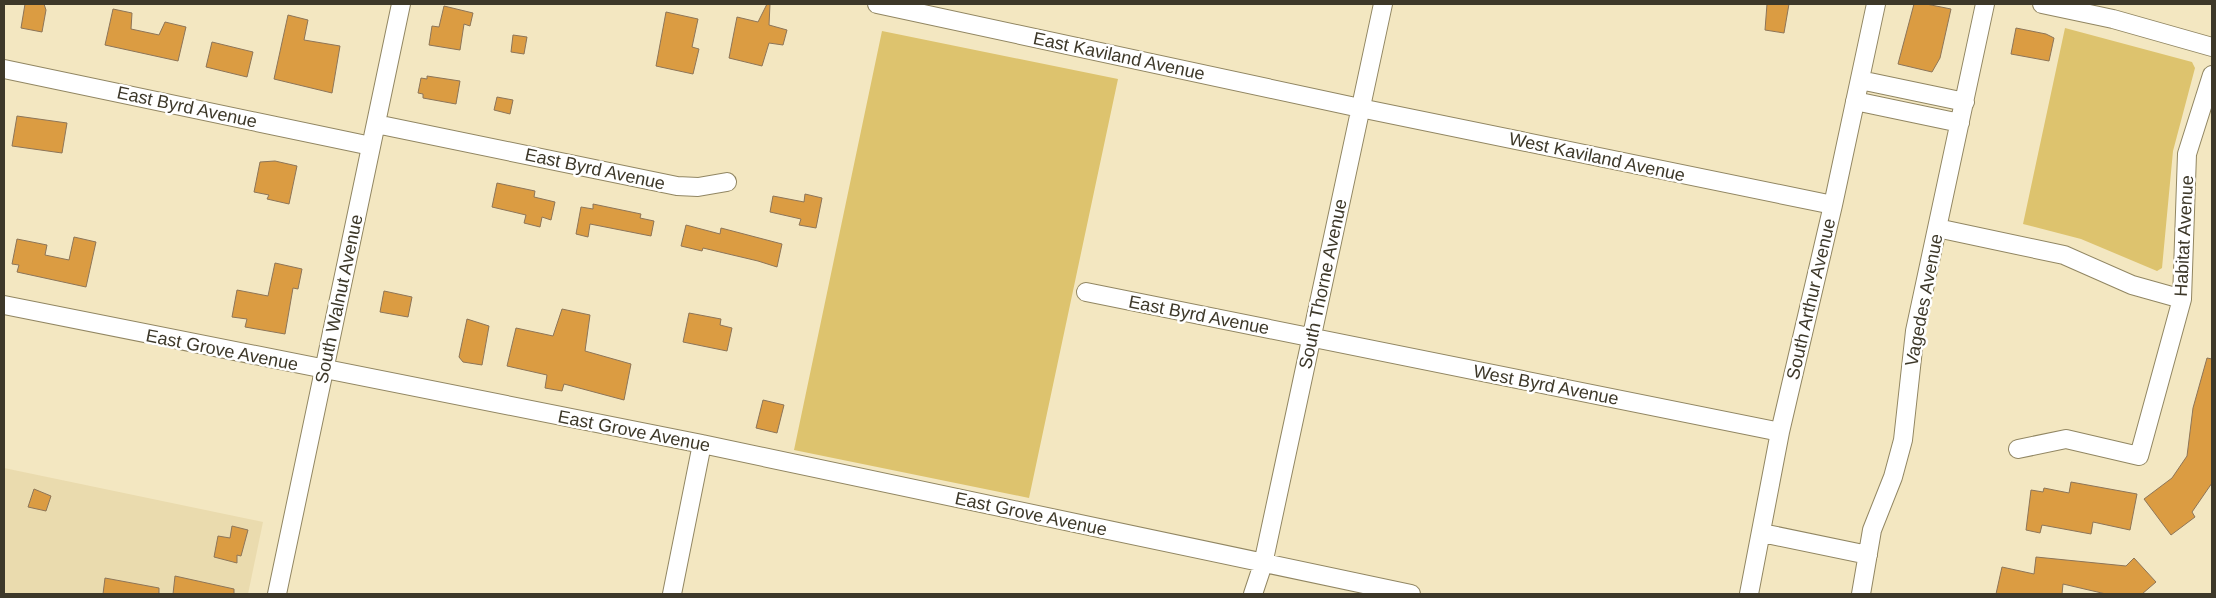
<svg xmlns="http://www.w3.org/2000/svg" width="2216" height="598" font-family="Helvetica,sans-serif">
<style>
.built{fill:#eadbae}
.green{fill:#ddc36e}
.building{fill:#db9c42;stroke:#8d7558}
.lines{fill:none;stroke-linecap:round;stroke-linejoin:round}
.minor-casing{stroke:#918662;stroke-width:20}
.minor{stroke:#fff;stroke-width:18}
.labels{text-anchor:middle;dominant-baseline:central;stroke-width:5;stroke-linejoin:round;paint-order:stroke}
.street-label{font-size:18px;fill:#3d3829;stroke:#fff}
</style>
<rect width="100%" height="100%" fill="#f3e7c1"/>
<path class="built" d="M4 468 263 522 248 594H4Z"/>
<path class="green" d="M2065 28 2192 62 2195 68 2173 151 2162 268 2157 271 2081 239 2023 224Z
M882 31 1118 79 1029 498 794 450Z"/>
<path class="building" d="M25 4H44L46 10 42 32 21 28Z
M767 4H770L769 25 787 30 783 45 769 43 762 66 729 58 737 17 758 22Z
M1767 4H1789L1784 33 1765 30Z
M1914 4H1926L1951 9 1940 58 1932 72 1898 64Z
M444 6 473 13 470 26 464 24 460 50 429 45 432 26 439 27Z
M113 9 132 13 131 29 159 35 165 22 186 27 178 61 105 45Z
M666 12 698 19 692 47 699 49 693 74 656 66Z
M288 15 308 20 304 40 340 46 332 93 274 79Z
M2016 28 2046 34 2054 38 2049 61 2011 54Z
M513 35 527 37 524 54 511 52Z
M212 42 253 52 247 77 206 67Z
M427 76 460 81 456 104 423 98V94L418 93 421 78 427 79Z
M497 97 513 100 510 114 494 110Z
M17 116 67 123 62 153 12 146Z
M275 161 297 166 289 204 267 199 269 195 254 192 260 162Z
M497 183 535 191 534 197 555 202 551 220 542 217 540 227 524 223 526 215 492 207Z
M805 194 822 198 816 228 799 225 801 219 770 212 773 196 804 202Z
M593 204 641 214 640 218 654 221 651 236 590 224 588 237 576 234 581 207 593 209Z
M686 225 720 234 721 228 782 244 777 267 758 261 703 248 702 251 681 246Z
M74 237 96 242 86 287 17 272 19 265 12 264 17 239 47 245 45 255 69 260Z
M275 263 302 269 298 289 293 288 285 334 245 327 247 319 232 317 237 290 268 296Z
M384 291 412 297 408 317 380 312Z
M562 309 590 315 585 351 631 364 624 400 564 384 562 391 545 388 547 375 507 366 516 328 553 336Z
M689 313 721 319 720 325 732 328 727 351 683 342Z
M467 319 489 326 482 365 463 362 459 357Z
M2207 358 2212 359V483L2192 512 2195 517 2171 535 2144 499 2172 478 2187 456 2193 408Z
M763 400 784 405 777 433 756 428Z
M2071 482 2137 494 2130 530 2093 522 2091 534 2042 525 2040 533 2026 530 2031 490 2043 492 2044 488 2069 493Z
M34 489 51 496 46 511 28 507Z
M232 526 248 530 241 556 237 555V563L214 557 218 536 230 538Z
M2036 557 2126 566 2134 558 2156 582 2142 594H2106L2063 584 2062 594H1996L2002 567 2034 574Z
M175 576 234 589V594H173Z
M105 578 159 588V594H103Z"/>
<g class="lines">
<defs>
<path id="minor" d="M877 4 1360 108 1833 205
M2042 4 2113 19 2212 47
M4 69 371 146
M1860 80 1965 102
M1855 101 1960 123
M376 124 677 186 698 187 727 182
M1937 228 2064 255 2132 285 2182 299
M1086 292 1780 432
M4 305 702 444 1411 594
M2018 449 2066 439 2139 456 2182 299 2187 154 2212 75
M1762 533 1868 555
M277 594 401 4
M672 594 702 444
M1253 594 1263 564 1383 4
M1749 594 1780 432 1833 205 1876 4
M1861 594 1872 530 1893 477 1903 440 1915 331 1985 4"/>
</defs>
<use href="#minor" class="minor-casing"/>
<use href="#minor" class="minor"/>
</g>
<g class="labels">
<g class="street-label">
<text transform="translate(1119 56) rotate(12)">East Kaviland Avenue</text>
<text transform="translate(187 107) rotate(12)">East Byrd Avenue</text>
<text transform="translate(1597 157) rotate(12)">West Kaviland Avenue</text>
<text transform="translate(595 169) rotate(12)">East Byrd Avenue</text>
<text transform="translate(2184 236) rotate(-87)">Habitat Avenue</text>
<text transform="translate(1323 284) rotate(-78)">South Thorne Avenue</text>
<text transform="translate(339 299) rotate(-78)">South Walnut Avenue</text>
<text transform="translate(1811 299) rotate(-77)">South Arthur Avenue</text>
<text transform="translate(1924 300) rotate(-79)">Vagedes Avenue</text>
<text transform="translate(1199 315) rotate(11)">East Byrd Avenue</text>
<text transform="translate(222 350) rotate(11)">East Grove Avenue</text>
<text transform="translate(1546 385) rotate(11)">West Byrd Avenue</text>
<text transform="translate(634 431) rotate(11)">East Grove Avenue</text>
<text transform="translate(1031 514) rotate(12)">East Grove Avenue</text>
</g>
</g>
<rect width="2216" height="598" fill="none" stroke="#3d3829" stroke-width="10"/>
</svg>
